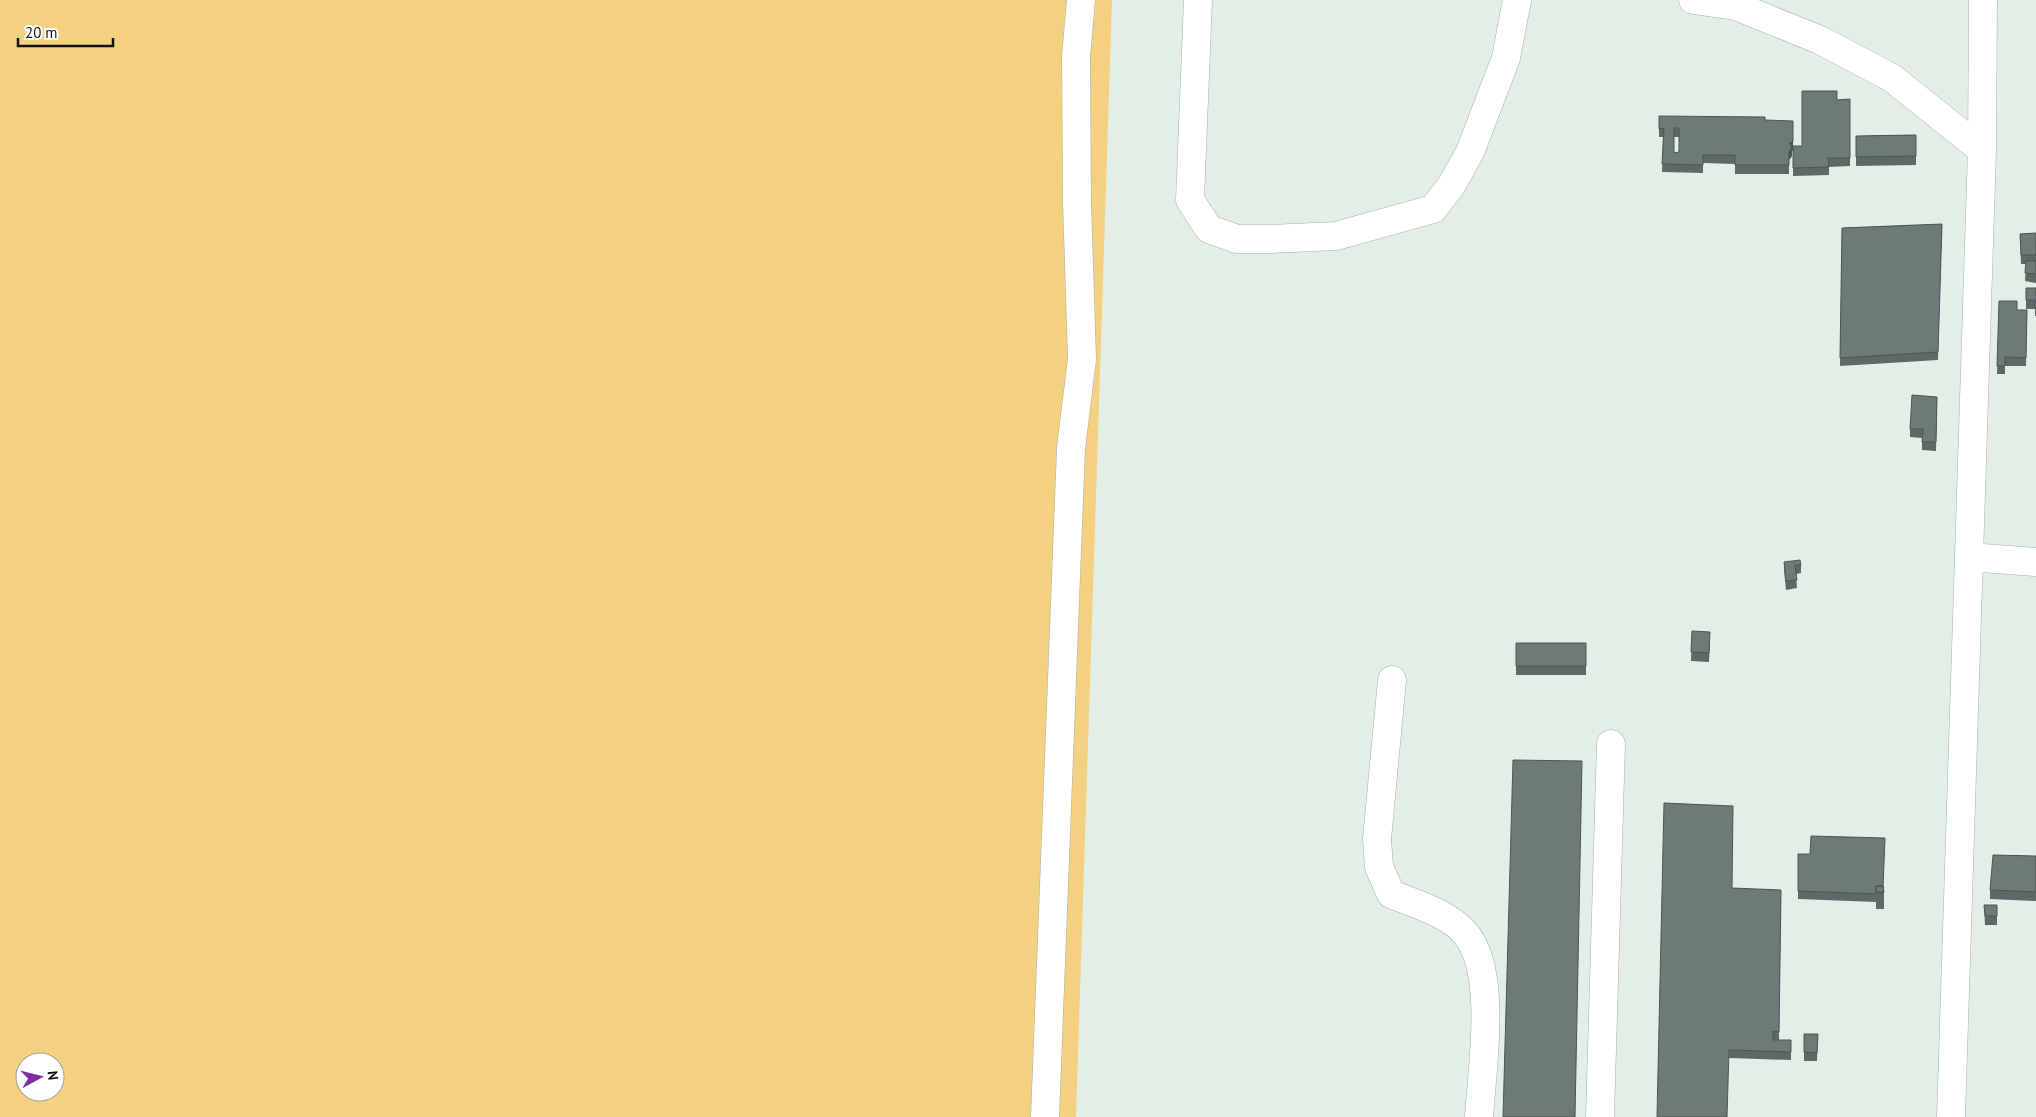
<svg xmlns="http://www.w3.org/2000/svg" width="2036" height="1117" font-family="'PT Sans',sans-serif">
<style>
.green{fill:#f3d180;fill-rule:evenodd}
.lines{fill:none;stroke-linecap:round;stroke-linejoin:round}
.minor-casing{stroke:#a6b1a8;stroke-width:29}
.minor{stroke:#fff;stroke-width:28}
.wall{fill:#5d6967;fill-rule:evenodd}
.shaded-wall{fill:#4c5554}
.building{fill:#6c7a78;stroke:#4c5554;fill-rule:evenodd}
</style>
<rect width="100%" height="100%" fill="#e3efe6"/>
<path class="green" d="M0 0H1112L1076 1117H0ZM25 1062H55V1092H25Z"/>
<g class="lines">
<defs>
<path id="minor" d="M1198 0 1190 200 1209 229 1237 239H1268L1336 236 1433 209 1451 186 1470 152 1506 58 1517 0
M1693 0 1736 6 1820 40 1892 78 1982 150
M1969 557 2036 562
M1392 680 1377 839 1379 867 1391 894C1415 904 1448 913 1465 933 1498 970 1482 1069 1479 1117
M1045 1117 1071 448 1082 359 1077 202 1076 57 1081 0
M1600 1117 1611 744
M1951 1117 1982 150 1983 0"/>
</defs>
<use href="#minor" class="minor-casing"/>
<use href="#minor" class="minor"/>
</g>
<path class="wall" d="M1850 99V166L1829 167V175L1793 176V150L1792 151V156L1789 160V174H1735V164L1703 163V173L1662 172 1663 137H1659V116L1765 120 1793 146H1802L1837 100ZM1674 137H1679V152L1674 153Z
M1916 135V165L1856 166V136Z
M1942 224 1938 360 1840 366 1842 228Z
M2036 233V283L2025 281 2026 264H2021L2020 234Z
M2036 288V316H2035V309H2026V300Z
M1999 301 2017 310H2027L2026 366H2005V374H1997Z
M1937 397 1936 451 1922 450V438L1910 437V429Z
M1784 562 1801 565V573L1796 574 1797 588 1786 590 1784 570Z
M1692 631 1710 641 1709 662 1691 661Z
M1516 643H1586V675H1516Z
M1798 854 1884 890V909H1876V902L1798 899Z
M2036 856V901L1990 899V890Z
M1732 888 1781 890 1779 1040H1791V1060L1729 1058Z
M1984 905H1997V925H1985Z
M1804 1034H1818L1817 1061H1804Z"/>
<path class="shaded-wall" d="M1793 121V150L1792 151V156L1789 160V143Z"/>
<path class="building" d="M1802 91H1837V100L1850 99V158H1828L1829 167 1793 168V146H1802Z
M1659 116 1765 117V120L1793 121V142L1789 143 1792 147 1789 152V165H1735V155H1703V165L1662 164 1664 128 1659 129ZM1674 128H1679V152L1674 153Z
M1916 135V156L1856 157V136Z
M1942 224 1938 352 1840 358 1842 228Z
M2036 233V255H2021L2020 234Z
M2026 261H2036V274L2025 273Z
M2026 288H2036V307L2035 308V300H2026Z
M1999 301H2017V310H2027L2026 358 2005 357V366H1997Z
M1912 395 1937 397 1936 442H1922L1923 429H1910Z
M1800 560 1801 565H1795L1797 580 1786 581 1784 562Z
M1692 631 1710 632 1709 653 1691 652Z
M1516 643H1586V666H1516Z
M1513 760 1582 761 1575 1117H1503Z
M1664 803 1733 806 1732 888 1781 890 1779 1032 1773 1031V1040H1791V1052L1729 1050 1727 1117H1657Z
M1811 836 1885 838 1883 888V886H1876V894L1798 891V854H1810Z
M1993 855 2036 856V892L1990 890Z
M1876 886H1883L1884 892H1876Z
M1984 905H1997V916H1985Z
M1804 1034H1818L1817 1053 1804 1052Z"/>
<g transform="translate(40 1077) rotate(83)"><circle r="24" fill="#ffffff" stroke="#9fa1a0"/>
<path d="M0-4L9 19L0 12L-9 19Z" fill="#802e9d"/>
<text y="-8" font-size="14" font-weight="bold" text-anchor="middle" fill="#101411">N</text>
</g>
<path d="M18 38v8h95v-8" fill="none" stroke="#101411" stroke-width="2.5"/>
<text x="25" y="38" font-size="15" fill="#101411" stroke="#ffffff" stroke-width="4" paint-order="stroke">20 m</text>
</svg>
